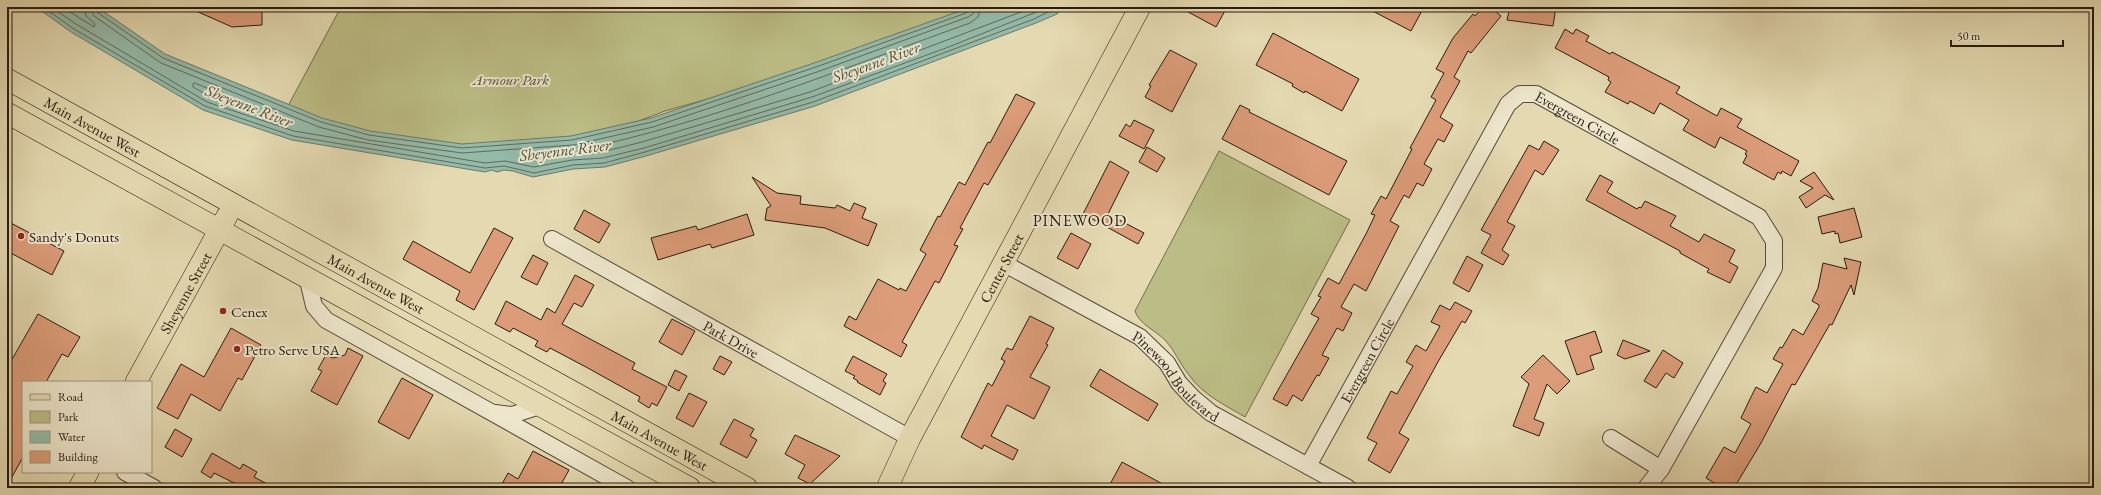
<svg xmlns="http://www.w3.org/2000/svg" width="2101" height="495" font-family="'EB Garamond',serif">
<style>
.green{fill:#bcbd86;stroke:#726c4a}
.water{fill:#95baa9;stroke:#697a6b}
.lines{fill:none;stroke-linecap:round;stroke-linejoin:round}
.shore{stroke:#5e6a5c;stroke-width:1}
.building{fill:#dc9c79;stroke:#281b0f}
.minor-casing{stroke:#574a38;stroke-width:18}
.major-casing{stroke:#281b0f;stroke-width:22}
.minor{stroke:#ede6cc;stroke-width:16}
.major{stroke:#e4d9b1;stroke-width:21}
.poi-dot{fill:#8f2418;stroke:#ede6cc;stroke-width:1.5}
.labels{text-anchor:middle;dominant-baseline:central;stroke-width:4;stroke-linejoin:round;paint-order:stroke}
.park-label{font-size:15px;font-style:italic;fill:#544c33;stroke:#ede6cc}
.street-label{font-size:15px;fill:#281b0f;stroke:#ede6cc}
.poi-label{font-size:15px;fill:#281b0f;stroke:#ede6cc;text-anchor:start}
.water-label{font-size:16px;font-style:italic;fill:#494b3d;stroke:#ede6cc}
.neighbourhood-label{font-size:16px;letter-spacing:1px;fill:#281b0f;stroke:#ede6cc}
</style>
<rect width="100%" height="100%" fill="#e4d9b1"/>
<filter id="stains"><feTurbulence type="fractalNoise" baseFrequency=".005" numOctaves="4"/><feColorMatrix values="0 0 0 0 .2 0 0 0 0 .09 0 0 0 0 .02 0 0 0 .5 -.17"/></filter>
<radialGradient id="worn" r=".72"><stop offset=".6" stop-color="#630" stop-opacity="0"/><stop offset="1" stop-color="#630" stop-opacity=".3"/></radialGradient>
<path class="green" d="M341 7H980L822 67 665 111 610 132 460 151 336 126 288 106Z
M1219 151 1350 220 1245 417C1225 405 1203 395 1189 375 1180 364 1175 351 1165 340 1155 330 1139 324 1135 311Z"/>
<path class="water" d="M36 7H97L165 54 322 118 370 131 462 144 571 136 651 118 814 63 971 7H1064L1057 14 1036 23 815 106 646 156 605 167 573 169 533 177 513 171 504 170 497 172 492 170 485 172 292 140 203 110 71 32Z"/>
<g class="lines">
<path class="shore" d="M43 7 74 29 205 106 293 136 485 168 504 166 534 173 573 165 604 163 645 152 813 102 1034 19 1058 7
M51 7 76 24 207 102 294 131 485 163 505 161 534 167 572 160 603 158 644 148 812 97 946 48 1049 7
M62 7 94 27 95 24 86 16 84 7
M90 7 94 16 161 63 319 127 368 140 462 153 573 145 653 127 817 72 968 17 973 14 975 7
M95 7 97 12 163 58 321 122 369 135 462 148 572 140 652 122 816 67 966 13 970 7
M981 7 978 17 970 23C841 69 712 122 578 150L577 153 602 152 642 142 810 92 1034 7
M195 83 252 107 253 110 250 111 209 96 193 87V84Z
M566 151 568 153 567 155 534 161 521 157 523 154Z"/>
</g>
<path class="building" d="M187 7H262V25L232 27Z
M1179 7H1227L1216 27Z
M1365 7H1424L1411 31Z
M1483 7H1490L1501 16 1471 53 1468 51 1454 77 1460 81 1440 117 1453 125 1444 142 1438 139 1424 164 1432 169 1423 186 1417 183 1409 198 1404 195 1390 221 1399 226 1366 291 1354 284 1341 307 1352 313 1343 331 1337 328 1322 355 1329 358 1319 376 1317 375 1302 401 1293 395 1287 406 1273 399 1319 318 1311 314 1321 297 1318 296 1328 278 1339 284 1367 232 1375 215 1371 214 1381 196 1386 199 1412 149 1410 148 1436 100 1431 97 1444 73 1436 69 1453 38 1473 14 1475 16Z
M1510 7H1556L1553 26 1507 20Z
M1565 29 1573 34 1576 29 1589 36 1586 41 1610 54 1612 52 1680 87 1676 93 1717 116 1721 108 1742 119 1737 127 1799 161 1791 176 1782 171 1781 174 1778 172 1774 180 1743 163 1747 155 1745 154 1747 151 1720 137 1715 148 1683 130 1689 120 1660 103 1654 114 1630 101 1628 104 1605 92 1611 82 1608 80 1609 77 1555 48Z
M1273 33 1359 79 1342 111 1305 91 1304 93 1292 86 1293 84 1256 65Z
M1170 50 1197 64 1172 112 1145 97 1151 86 1149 85Z
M1016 94 1035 103 988 185 984 183 960 228 963 229 954 245 958 246 939 283 935 281 902 342 907 345 901 357 844 326 849 316 856 320 878 279 899 290 900 288 906 291 926 254 920 250 938 216 940 217 959 182 965 185 988 142 990 143Z
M1240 105 1250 110 1249 112 1347 161 1329 195 1222 139Z
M1134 120 1154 130 1144 149 1119 136 1126 124 1130 127Z
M1544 141 1559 150 1543 175 1535 170 1507 222 1515 226 1502 250 1509 255 1503 265 1481 253 1491 235 1481 230 1529 145 1539 150Z
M1147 147 1165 158 1157 172 1139 162Z
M1110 161 1129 172 1108 214 1144 233 1138 244 1083 214Z
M1814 172 1834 200 1825 195 1806 208 1799 197 1813 188 1800 181Z
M1600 175 1613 182 1607 192 1637 209 1639 207 1641 208 1645 201 1676 216 1670 226 1699 242 1704 234 1735 250 1729 262 1738 267 1730 283 1707 272 1709 269 1680 253V251L1586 200Z
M752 177 777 193 801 196 800 204 835 208 837 205 850 211 854 203 866 208 862 218 877 224 868 246 825 228 765 220 767 208 771 206Z
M1854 208 1862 237 1840 243 1838 233 1835 234V231L1822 234 1818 217Z
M584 210 610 224 599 243 574 229Z
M747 214 754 235 712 248 710 244 658 260 651 238 696 226 698 230Z
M7 221 64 251 52 275 7 251Z
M494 228 513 238 474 310 456 300 460 291 403 259 413 241 470 273Z
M1071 233 1091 244 1078 269 1057 258Z
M533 255 548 263 537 285 521 277Z
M1467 256 1483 265 1469 292 1453 283Z
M1844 258 1861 262 1854 295 1851 285 1832 325 1830 324 1795 385 1792 384 1761 443 1734 488H1714L1716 484 1706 478 1724 447 1735 453 1751 424 1741 418 1749 401 1756 387 1767 393 1783 364 1773 359 1780 347 1782 348 1793 329 1803 335 1819 307V305L1812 301 1818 288 1823 263 1847 269Z
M575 275 594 285 582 307 574 303 562 324 635 363 632 369 667 387 657 406 652 403 649 408 638 401 640 397 586 367 550 348 547 352 535 346 538 341 513 328 510 332 495 324 506 301 541 320 547 308 555 313Z
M1455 302 1472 311 1465 323 1462 321 1439 360 1399 433 1409 439 1390 473 1368 460 1377 443 1367 438 1391 391 1397 394 1413 366 1406 362 1416 345 1426 351 1440 326 1431 322 1440 305 1450 310Z
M38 314 80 337 68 357 62 354 46 382H23V457L7 486V368Z
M1030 316 1054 328 1046 344 1048 345 1030 377 1050 387 1034 419 1007 405 991 436 1018 450 1013 460 984 445 982 449 961 437 988 383 992 386 1005 361 1001 359 1007 348 1012 350Z
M672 319 695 331 682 355 659 342Z
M231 328 261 345 242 380 238 378 220 411 191 394 178 419 157 408 181 364 204 377Z
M1595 331 1602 352 1590 356 1594 369 1577 375 1565 341Z
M1623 340 1650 351 1625 359 1617 355Z
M348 348 363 356 337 405 311 391 322 371 318 369 326 355 333 358 345 355Z
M1663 350 1683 363 1674 378 1666 373 1656 388 1644 381Z
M1543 355 1570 381 1557 394 1547 384 1534 419 1544 423 1539 436 1513 426 1529 384 1521 377Z
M720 356 732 362 724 375 713 369Z
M853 356 887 374 883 381 886 383 880 395 857 382 858 381 853 378 855 376 845 371Z
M1100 369 1158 404 1148 421 1090 386Z
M675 370 687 376 679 391 668 385Z
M402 378 433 395 409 439 378 422Z
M689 393 707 402 693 427 676 418Z
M734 419 754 429 750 436 757 440 747 458 720 444Z
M175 429 192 439 182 457 165 447Z
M795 435 840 456 810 484 798 478 805 465 785 454Z
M533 451 569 470 559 488H509L502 484 508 473 518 479Z
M212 453 240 469 243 464 257 472 254 477 275 488H233L236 484 214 473 211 478 201 472Z
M1122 462 1170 488H1108Z"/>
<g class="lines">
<defs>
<g id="minor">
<path id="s1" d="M552 239 910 438"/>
<path id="s2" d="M1003 263 1140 337 1167 363 1179 383 1193 398 1211 413 1348 488"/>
<path d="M307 276 314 306 326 320 627 488"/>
<path d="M495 413 512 415 540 406"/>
<path d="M1611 438 1661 469"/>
<path id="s3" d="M1308 466 1508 104 1520 94H1536L1759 217 1774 241V268L1661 469 1646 488"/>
<path d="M125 472 154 488"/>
</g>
<g id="major">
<path id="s4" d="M7 79 747 488"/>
<path d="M7 113 690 488"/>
<path id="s5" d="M136 382 227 216"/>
<path d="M79 488 88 472"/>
<path id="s6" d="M887 488 910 438 1140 7"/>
</g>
</defs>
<use href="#minor" class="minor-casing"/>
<use href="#major" class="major-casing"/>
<use href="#minor" class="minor"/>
<use href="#major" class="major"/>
</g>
<g class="poi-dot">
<circle cx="21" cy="236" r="4"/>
<circle cx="223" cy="311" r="4"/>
<circle cx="237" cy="349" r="4"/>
</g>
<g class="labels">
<g class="park-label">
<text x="511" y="79">Armour Park</text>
</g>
<g class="street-label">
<text stroke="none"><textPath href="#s3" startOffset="493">Evergreen Circle</textPath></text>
<text stroke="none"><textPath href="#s4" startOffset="98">Main Avenue West</textPath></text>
<text stroke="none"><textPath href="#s6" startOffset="248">Center Street</textPath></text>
<text stroke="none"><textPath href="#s4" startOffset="422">Main Avenue West</textPath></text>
<text stroke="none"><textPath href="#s5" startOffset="102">Sheyenne Street</textPath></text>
<text stroke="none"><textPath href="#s1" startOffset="205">Park Drive</textPath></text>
<text stroke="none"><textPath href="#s3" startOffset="121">Evergreen Circle</textPath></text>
<text stroke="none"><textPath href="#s2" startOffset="209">Pinewood Boulevard</textPath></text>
<text stroke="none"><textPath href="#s4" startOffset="746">Main Avenue West</textPath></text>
</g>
<g class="poi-label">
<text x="29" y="236">Sandy's Donuts</text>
<text x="231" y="311">Cenex</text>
<text x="245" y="349">Petro Serve USA</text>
</g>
<g class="water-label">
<text transform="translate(876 62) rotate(-20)">Sheyenne River</text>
<text transform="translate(249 106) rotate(21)">Sheyenne River</text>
<text transform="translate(565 150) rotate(-7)">Sheyenne River</text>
</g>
<g class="neighbourhood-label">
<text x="1080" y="220">PINEWOOD</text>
</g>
</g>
<rect width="2101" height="495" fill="none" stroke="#e4d9b1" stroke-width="24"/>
<rect x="8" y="8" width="2085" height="479" fill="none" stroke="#281b0f" stroke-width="2"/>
<rect x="12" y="12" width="2077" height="471" fill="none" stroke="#281b0f"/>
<rect x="22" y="381" width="130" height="92" fill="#ede6cc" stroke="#9e9580"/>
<rect x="30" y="394" width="20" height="6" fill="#e4d9b1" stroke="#9e9580"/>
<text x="58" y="401" font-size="12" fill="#281b0f">Road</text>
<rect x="30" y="411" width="20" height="12" fill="#bcbd86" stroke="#9e9580"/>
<text x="58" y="421" font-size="12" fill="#281b0f">Park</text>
<rect x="30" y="431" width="20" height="12" fill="#95baa9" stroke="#9e9580"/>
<text x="58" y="441" font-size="12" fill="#281b0f">Water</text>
<rect x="30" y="451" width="20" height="12" fill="#dc9c79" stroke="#9e9580"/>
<text x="58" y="461" font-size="12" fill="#281b0f">Building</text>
<path d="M1951 40v6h112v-6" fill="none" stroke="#281b0f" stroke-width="2"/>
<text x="1957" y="40" font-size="12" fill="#281b0f" stroke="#ede6cc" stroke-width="3" paint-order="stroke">50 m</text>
<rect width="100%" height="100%" filter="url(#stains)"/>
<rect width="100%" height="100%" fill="url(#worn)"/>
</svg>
